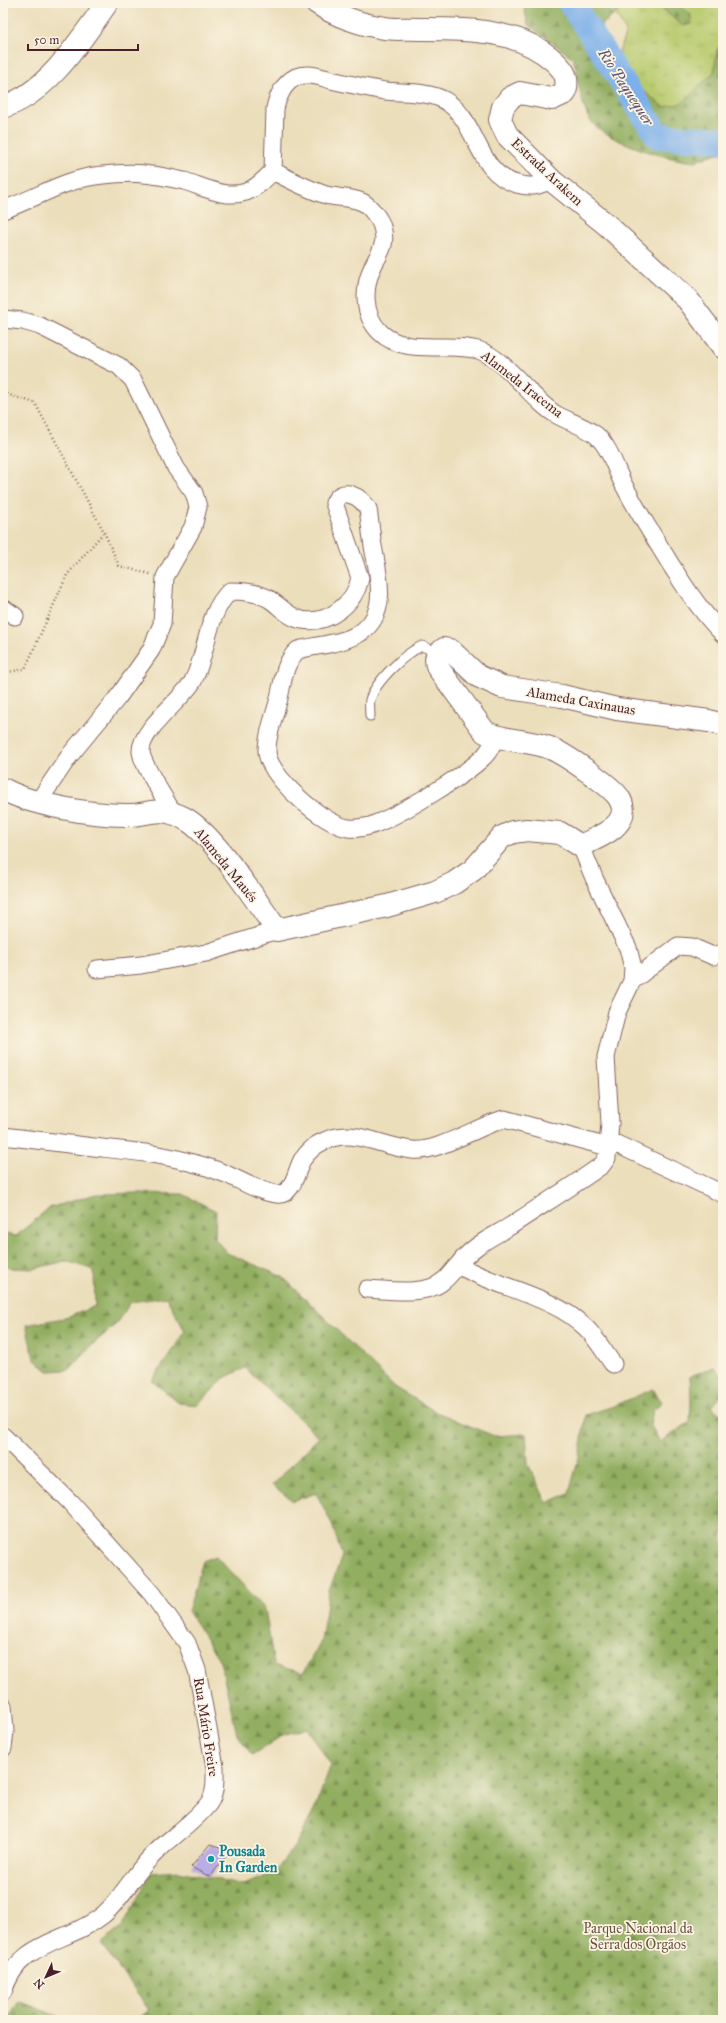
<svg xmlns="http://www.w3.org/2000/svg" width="726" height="2023" font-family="'IM FELL Great Primer',serif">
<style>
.grass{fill:url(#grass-tufts);stroke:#81744c}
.forest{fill:url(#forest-firs);stroke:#6e6646}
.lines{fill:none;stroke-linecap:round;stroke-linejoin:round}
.river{stroke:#7db0ea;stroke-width:26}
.building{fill:#b8ade6}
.service-casing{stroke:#82625d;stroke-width:11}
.minor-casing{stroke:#82625d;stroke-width:19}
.tertiary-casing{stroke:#82625d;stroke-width:24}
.path{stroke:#82625d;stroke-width:2.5;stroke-dasharray:1 3;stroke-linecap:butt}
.service{stroke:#fff;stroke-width:9}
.minor{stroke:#fff;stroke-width:17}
.tertiary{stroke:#fff;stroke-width:22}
.culture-dot{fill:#0f9aa8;stroke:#fcf5e5;stroke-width:1.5}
.labels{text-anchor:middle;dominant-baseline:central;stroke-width:3.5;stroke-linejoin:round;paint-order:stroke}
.street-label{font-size:14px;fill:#4a1f2b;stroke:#fcf5e5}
.culture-label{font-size:14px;font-weight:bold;fill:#0d838f;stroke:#fcf5e5;text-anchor:start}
.park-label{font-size:14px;fill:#6b523f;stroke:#fcf5e5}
.water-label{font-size:15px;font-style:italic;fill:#5c526e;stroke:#fcf5e5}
</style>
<defs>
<pattern id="grass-tufts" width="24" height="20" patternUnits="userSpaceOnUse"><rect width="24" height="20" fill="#b8ca6d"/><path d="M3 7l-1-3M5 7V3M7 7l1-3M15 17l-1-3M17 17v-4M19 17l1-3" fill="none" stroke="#a0ad5f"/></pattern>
<pattern id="forest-firs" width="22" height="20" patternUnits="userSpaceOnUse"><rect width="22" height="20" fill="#92ae60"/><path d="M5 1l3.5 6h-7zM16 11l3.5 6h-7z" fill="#798d4f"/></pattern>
</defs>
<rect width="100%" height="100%" fill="#fcf5e5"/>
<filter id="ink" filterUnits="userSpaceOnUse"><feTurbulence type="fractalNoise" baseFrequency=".025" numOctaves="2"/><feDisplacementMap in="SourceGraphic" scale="8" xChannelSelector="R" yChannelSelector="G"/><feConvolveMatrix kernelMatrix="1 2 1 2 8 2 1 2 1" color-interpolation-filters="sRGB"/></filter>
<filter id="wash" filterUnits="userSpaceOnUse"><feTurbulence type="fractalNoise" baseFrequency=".012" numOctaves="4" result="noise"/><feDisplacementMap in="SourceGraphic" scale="16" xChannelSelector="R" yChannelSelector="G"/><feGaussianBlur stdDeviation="0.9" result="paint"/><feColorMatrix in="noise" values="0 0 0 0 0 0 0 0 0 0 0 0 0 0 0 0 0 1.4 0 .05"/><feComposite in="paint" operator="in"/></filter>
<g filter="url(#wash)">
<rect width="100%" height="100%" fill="#ebdebb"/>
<path class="grass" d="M606 3H723V114L647 125 613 70 626 31 610 5Z"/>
<path class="forest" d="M523 3H629L599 27 638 87 664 107 682 103 714 72 717 50 723 42V153C711 152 699 163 688 161 664 158 596 139 587 115 580 98 578 77 573 58L528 25Z
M655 3H676L690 14 692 24 683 26Z
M139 1193 183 1194 216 1211 215 1239 227 1253 283 1277 395 1387 436 1412 494 1436 526 1434 528 1464 547 1503 569 1493 579 1457 586 1415 614 1406 653 1389 662 1402 653 1411 650 1424 660 1442 690 1422 691 1401 690 1376 714 1367 723 1377V1393L712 1407 723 1416V2020H136L149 2010 101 1944 122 1927 151 1873 179 1871 244 1885 275 1872 294 1847 313 1813 331 1765 307 1728 283 1735 252 1755 237 1734 220 1661 188 1611 203 1561 216 1556 265 1609 274 1665 303 1673 321 1641 329 1591 342 1556 332 1524 316 1493 293 1501 272 1485 319 1437 245 1368 224 1378 198 1405 179 1403 152 1381 185 1331 166 1297 131 1302 115 1325 91 1346 69 1370 48 1371 34 1359 26 1325 69 1317 95 1306 94 1270 66 1261 32 1269 9 1268 3 1261V1233L16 1236 49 1208 96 1194Z
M19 2001 67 2020H8Z"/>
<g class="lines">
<path class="river" d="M571 3 658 136 723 140"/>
</g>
<g id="blocks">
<path class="building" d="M210 1844 231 1850 210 1877 191 1867Z"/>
</g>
</g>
<g filter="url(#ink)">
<use href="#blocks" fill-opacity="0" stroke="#82625d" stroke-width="1"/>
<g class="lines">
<defs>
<path id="service" d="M370 716C370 711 369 705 370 700 375 682 405 653 422 646L439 653"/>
<path id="minor" d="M273 171C290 180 307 189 326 195 337 198 352 197 362 202 369 205 380 219 382 227 387 243 381 251 374 264 363 286 362 314 380 332 405 357 448 341 478 350 507 359 532 401 557 415 570 422 584 426 596 435 611 448 616 472 626 489 635 506 645 523 655 539 676 573 695 606 723 634
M3 210C37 198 66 178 103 175 119 173 136 172 152 175 162 176 174 179 184 181 204 187 225 199 246 192 257 188 265 179 273 171L275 109C277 97 284 83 296 77 307 72 320 77 331 80 349 84 367 88 385 91 404 93 427 91 444 100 479 120 475 173 517 184 531 188 538 186 551 180
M3 319 23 321 40 326 119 366 133 380 176 468 194 493 198 507 193 527 165 577 162 624 151 650 119 696 70 755 38 802
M3 608 15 616
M173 813C166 800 141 763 141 751 141 729 182 700 193 681 208 652 206 614 230 591 243 591 257 592 269 599 279 605 289 618 302 620 329 625 355 603 360 578L334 503C342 485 361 497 368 509 370 521 371 534 373 546 378 574 390 613 360 633 342 644 318 645 298 650 283 663 283 684 278 702 274 717 267 734 267 750 266 775 324 825 348 828 355 829 369 827 375 824 399 815 472 772 487 753 491 748 493 742 496 737
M97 969 141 965 206 953 277 930
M632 981 678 946 692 947 713 956 723 953
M3 1136C36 1140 69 1144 102 1148 131 1151 161 1154 189 1162 202 1165 214 1169 226 1174 242 1181 259 1192 277 1194 293 1196 296 1171 302 1160 307 1153 313 1146 322 1142 354 1126 380 1147 412 1150 437 1153 478 1126 504 1119L608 1147 610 1123 606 1057 617 1012 632 981 633 968 628 948 594 878 581 846
M608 1140 723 1194
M458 1265C473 1245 491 1238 512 1225 542 1205 573 1186 602 1165L607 1158 608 1147
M367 1289C388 1290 427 1296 443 1281 449 1277 453 1270 458 1265 497 1288 552 1295 585 1327 596 1337 604 1352 613 1364
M3 1436 70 1502 152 1594 187 1643 197 1670 215 1767C215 1779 216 1793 209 1803 193 1824 169 1838 151 1857 134 1874 120 1901 103 1915 67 1944 19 1939 3 1992
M3 1706 5 1731 3 1748"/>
<path id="tertiary" d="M317 3C336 16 362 25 385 28 395 30 407 28 418 29 464 29 518 28 554 61 565 71 569 78 565 93L552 99 520 93 510 98 503 107 500 120 507 135 551 180 607 225 688 300 723 347
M3 107C48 93 81 39 107 3
M3 789C31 805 92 815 125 815 149 816 157 804 184 818 213 833 256 901 277 930L387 906 435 892 454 883 473 870 502 837 513 832 527 830 560 833 581 846C593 839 615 832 621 818 624 812 623 804 619 798 612 786 564 754 550 748 529 740 506 742 485 732L438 668C434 659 436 655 444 649L450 650 478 676 502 687 562 696 617 709 709 721 723 725"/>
</defs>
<use href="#service" class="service-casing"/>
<use href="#minor" class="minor-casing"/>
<use href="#tertiary" class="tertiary-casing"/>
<path class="path" d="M3 393 35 403 104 532 119 566 150 574
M3 673 25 669 67 575 104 532"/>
<use href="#service" class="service"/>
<use href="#minor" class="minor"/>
<use href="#tertiary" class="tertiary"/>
</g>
</g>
<circle class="culture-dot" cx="211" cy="1859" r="4"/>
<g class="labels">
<g class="street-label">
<text transform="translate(547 172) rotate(43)">Estrada Arakem</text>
<text transform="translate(522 384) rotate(38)">Alameda Iracema</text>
<text transform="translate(581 701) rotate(10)">Alameda Caxinauas</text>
<text transform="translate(226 865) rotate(51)">Alameda Maués</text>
<text transform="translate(206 1727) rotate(81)">Rua Mário Freire</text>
</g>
<g class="culture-label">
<text x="219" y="1851">Pousada<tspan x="219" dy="16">In Garden</tspan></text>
</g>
<g class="park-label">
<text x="638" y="1928">Parque Nacional da<tspan x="638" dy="16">Serra dos Orgãos</tspan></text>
</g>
<g class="water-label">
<text transform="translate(626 87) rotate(57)">Rio Paquequer</text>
</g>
</g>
<rect width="726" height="2023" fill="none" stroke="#fcf5e5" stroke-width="16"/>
<g transform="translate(46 1977) rotate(226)" stroke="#fcf5e5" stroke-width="3" paint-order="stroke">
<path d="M0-3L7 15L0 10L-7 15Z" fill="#4a1f2b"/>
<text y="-6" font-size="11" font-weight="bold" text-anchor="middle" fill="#4a1f2b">N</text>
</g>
<path d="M28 44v6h110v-6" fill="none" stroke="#4a1f2b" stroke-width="2"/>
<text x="34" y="44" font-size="12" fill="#4a1f2b" stroke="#fcf5e5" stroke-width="3" paint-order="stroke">50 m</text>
</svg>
